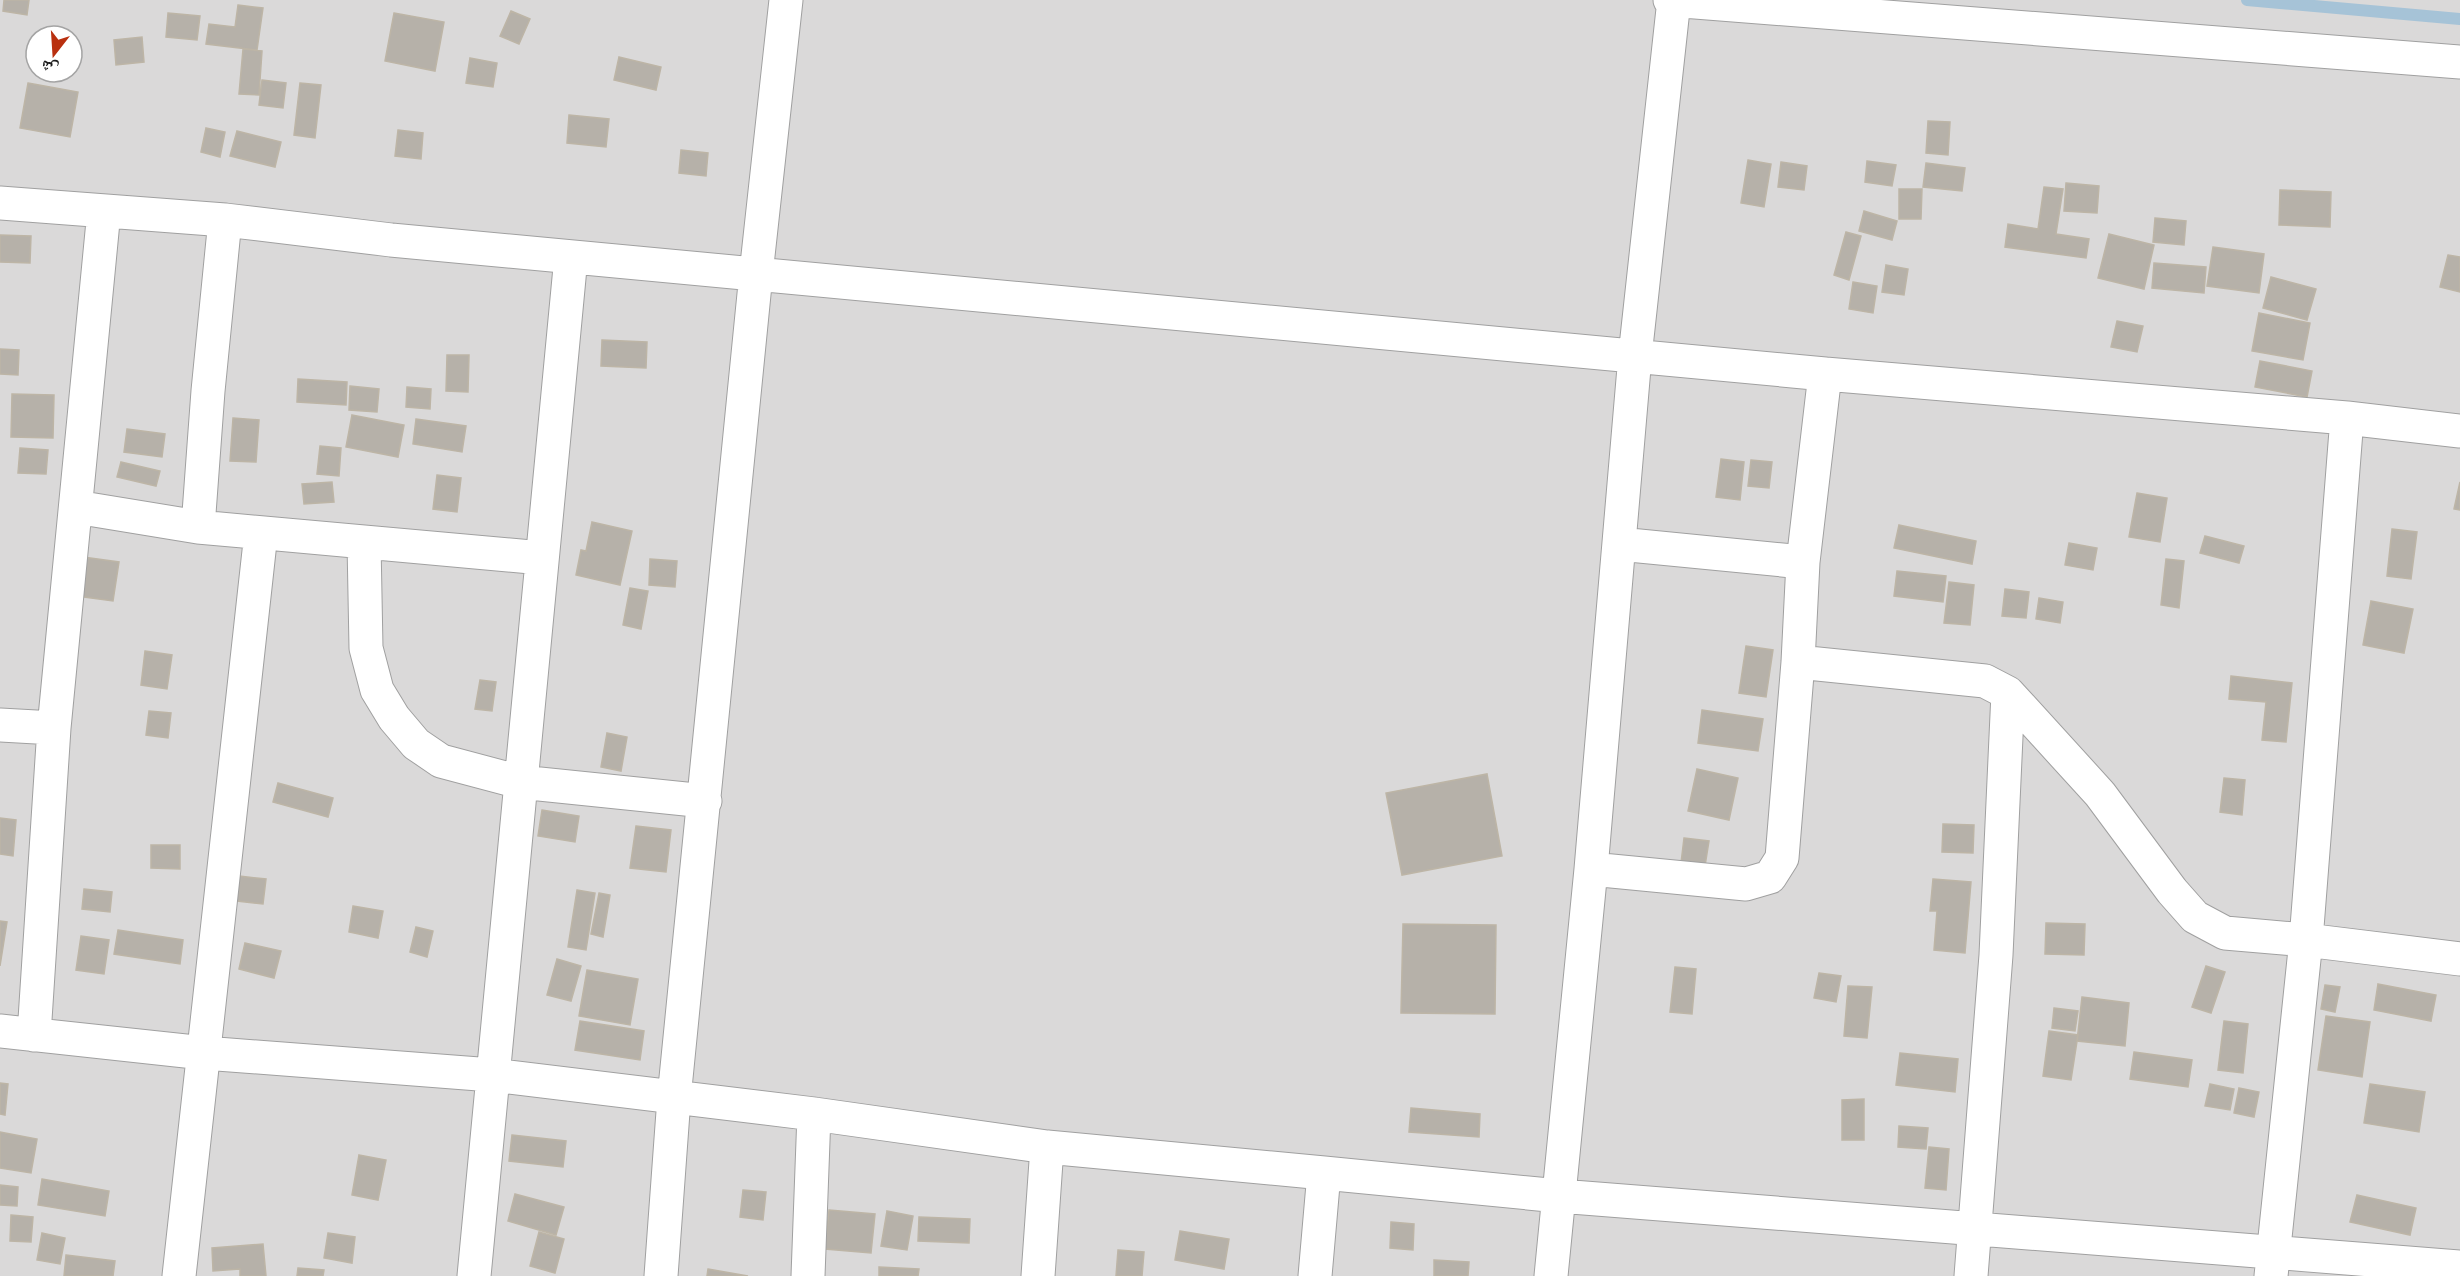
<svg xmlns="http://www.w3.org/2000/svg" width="2460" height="1276" font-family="'Asap Condensed','Noto Naskh Arabic',sans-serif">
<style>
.residential{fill:#dad9d9;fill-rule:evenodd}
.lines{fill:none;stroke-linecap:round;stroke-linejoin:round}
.stream{stroke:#a6c3d7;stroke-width:12}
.building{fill:#b6b1a9;stroke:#bdb5a6;stroke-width:1.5}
.minor-casing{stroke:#a0a0a0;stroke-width:35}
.minor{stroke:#fff;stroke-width:33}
</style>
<rect width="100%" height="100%" fill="#edebe3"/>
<path class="residential" d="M0 0H2460V1276H0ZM36 36H72V72H36Z"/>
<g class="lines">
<path class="stream" d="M2247 0 2460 19"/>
</g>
<path class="building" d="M4 0H29L27 15 3 11Z
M238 5 263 8 257 50 206 44 209 24 235 27Z
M511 11 530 19 519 44 500 36Z
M168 13 200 16 197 40 166 37Z
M394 13 444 22 435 71 385 61Z
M142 37 144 62 116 65 114 40Z
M243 49 262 51 259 95 239 94Z
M619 57 661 67 656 90 614 80Z
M470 58 497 63 493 87 466 83Z
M262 80 286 83 283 108 259 105Z
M28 83 78 92 70 137 20 128Z
M300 83 321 85 315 138 294 135Z
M569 115 609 119 606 147 567 143Z
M1928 121 1950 122 1948 155 1926 153Z
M206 128 225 132 220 157 201 152Z
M398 130 423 133 421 159 395 156Z
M237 131 281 142 275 167 230 156Z
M681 150 708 153 706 176 679 173Z
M1748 160 1771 164 1764 207 1741 203Z
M1867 161 1896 165 1892 186 1865 182Z
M1781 162 1807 166 1804 190 1778 187Z
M1926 163 1965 168 1962 191 1923 187Z
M2066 183 2099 186 2097 213 2064 211Z
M2044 187 2063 189 2056 234 2089 239 2086 258 2005 247 2008 224 2038 229Z
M1899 189H1922L1921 219H1899Z
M2280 190 2331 192 2330 227 2279 225Z
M1864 211 1897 221 1892 240 1859 231Z
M2155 218 2186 221 2184 245 2153 242Z
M1846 232 1861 236 1849 280 1834 275Z
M2109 234 2154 245 2144 289 2098 278Z
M0 235 31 236 30 263 0 262Z
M2213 247 2264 254 2259 293 2207 286Z
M2448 255 2460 257V292L2440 287Z
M2154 263 2206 267 2204 293 2152 288Z
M1886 265 1908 269 1904 295 1882 292Z
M2271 277 2316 289 2307 320 2263 308Z
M1853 282 1877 286 1873 313 1849 309Z
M2259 313 2310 323 2303 360 2252 351Z
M2117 321 2143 326 2137 352 2111 347Z
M602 340 647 342 646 368 601 366Z
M0 349 19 350 18 375 0 374Z
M447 355H469L468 392 446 391Z
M2260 361 2312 371 2307 397 2255 387Z
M298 379 347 382 346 405 297 402Z
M350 386 379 389 377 412 349 410Z
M407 387 431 389 430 409 406 407Z
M12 394 54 395 53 438 11 437Z
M352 415 404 425 398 457 346 447Z
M233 418 259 420 256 462 230 461Z
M416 419 466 426 462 452 413 444Z
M127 429 165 434 162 457 124 452Z
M320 446 341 448 339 476 317 474Z
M20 448 48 450 46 474 18 473Z
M1721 459 1744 462 1740 500 1716 497Z
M1751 460 1772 462 1769 488 1748 486Z
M121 462 160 471 156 486 117 477Z
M437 475 461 478 457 512 433 509Z
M332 482 334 502 304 504 302 484Z
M2460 482V510L2454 509Z
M2137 493 2167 498 2160 542 2129 537Z
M592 522 632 531 620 585 576 575 581 550 586 551Z
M1899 525 1976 541 1972 564 1894 548Z
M2392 529 2417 532 2411 579 2387 576Z
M2205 536 2244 546 2239 563 2200 553Z
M2069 543 2097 548 2093 570 2065 565Z
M83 557 119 562 113 601 77 596Z
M650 559 677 561 675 587 649 585Z
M2166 559 2184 561 2179 608 2161 605Z
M1897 571 1946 576 1943 602 1894 596Z
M1949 582 1974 585 1970 625 1944 623Z
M630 588 648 591 641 629 623 625Z
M2005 589 2029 592 2026 618 2002 616Z
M2039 598 2063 602 2060 623 2036 619Z
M2371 601 2413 609 2404 653 2363 645Z
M1746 646 1773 650 1766 697 1739 693Z
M145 651 172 655 167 689 141 685Z
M2231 676 2292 683 2286 742 2262 740 2266 702 2229 699Z
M480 680 496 682 492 711 475 709Z
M1702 710 1763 719 1758 751 1698 743Z
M149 711 171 713 168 738 146 735Z
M607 733 627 737 621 771 601 767Z
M1697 769 1738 778 1729 820 1688 811Z
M1487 774 1502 856 1402 875 1386 793Z
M2224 778 2245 780 2242 815 2220 812Z
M278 783 333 798 328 817 273 802Z
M542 810 579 816 575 842 538 836Z
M0 818 16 820 13 856 0 854Z
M1943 824 1974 825 1973 853 1942 852Z
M636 826 671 830 666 872 630 868Z
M1684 838 1709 841 1705 866 1681 863Z
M151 845H180V869L151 868Z
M239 876 266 879 263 904 237 901Z
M1933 879 1971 882 1965 953 1934 950 1937 911H1930Z
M84 889 112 892 110 912 82 909Z
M577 890 595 893 586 950 568 947Z
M599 893 610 895 603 937 591 934Z
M353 906 383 911 378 938 349 932Z
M0 921 7 922 0 966Z
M2046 923 2085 924 2084 955 2045 954Z
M1403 924 1496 925 1495 1014 1401 1013Z
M416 927 433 931 427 957 410 952Z
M118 930 183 940 180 964 114 954Z
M81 936 109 940 104 974 76 970Z
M245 943 281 951 274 978 239 969Z
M557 959 581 966 571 1001 547 995Z
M2206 966 2225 972 2211 1013 2192 1007Z
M1675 967 1696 969 1692 1014 1670 1012Z
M587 970 638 979 630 1025 579 1016Z
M1819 973 1841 976 1836 1002 1814 998Z
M2378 984 2436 995 2431 1021 2374 1010Z
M2325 985 2340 987 2335 1012 2321 1009Z
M1848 986 1872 987 1867 1038 1844 1036Z
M2082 997 2129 1003 2125 1046 2077 1041Z
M2054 1008 2078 1011 2075 1031 2052 1028Z
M2326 1016 2370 1022 2362 1077 2318 1070Z
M580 1021 644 1031 640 1060 575 1050Z
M2224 1021 2248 1024 2243 1073 2218 1070Z
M2049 1031 2078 1035 2071 1080 2043 1076Z
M2134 1052 2192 1060 2188 1087 2130 1079Z
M1900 1053 1958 1059 1955 1092 1896 1085Z
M0 1083 8 1084 5 1115 0 1114Z
M2210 1084 2234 1089 2230 1110 2205 1106Z
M2370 1084 2425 1092 2419 1132 2364 1123Z
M2239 1088 2259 1092 2254 1117 2234 1113Z
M1864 1099V1140H1842V1100Z
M1411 1108 1480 1114 1479 1137 1409 1132Z
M1899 1126 1928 1128 1926 1149 1898 1147Z
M0 1132 37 1139 31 1173 0 1168Z
M512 1135 566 1141 563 1167 509 1161Z
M1929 1147 1949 1149 1946 1190 1925 1188Z
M359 1155 386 1160 378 1200 352 1195Z
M42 1179 109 1191 105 1216 38 1205Z
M0 1185 18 1187 17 1206 0 1205Z
M743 1190 766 1192 763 1220 740 1217Z
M515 1194 564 1207 556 1235 508 1221Z
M2357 1195 2416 1208 2410 1235 2350 1222Z
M829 1210 875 1214 871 1253 825 1249Z
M887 1211 913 1216 907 1250 881 1246Z
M11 1215 33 1217 31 1242 10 1241Z
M919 1217 970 1219 969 1243 918 1241Z
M1391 1222 1414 1224 1413 1250 1390 1248Z
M1180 1231 1229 1239 1224 1269 1175 1260Z
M539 1232 564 1239 555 1273 530 1266Z
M42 1233 65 1238 60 1264 37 1260Z
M328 1233 355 1237 352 1263 324 1258Z
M263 1244 266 1276H240V1269L213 1271 212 1248Z
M1118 1250 1144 1252 1142 1276H1116Z
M66 1255 115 1261 113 1276H64Z
M1434 1260 1469 1262 1468 1276H1434Z
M879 1267 919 1269 918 1276H879Z
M298 1268 324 1270 323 1276H297Z
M708 1269 748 1276H707Z"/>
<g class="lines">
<defs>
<path id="minor" d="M1670 0 2460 62
M0 203 225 220 391 240 1825 374 2347 418 2460 431
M76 507 198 527 542 558
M198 527 208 391 225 220
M364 543 366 648 377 690 394 718 416 744 441 761 520 782 705 801
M1619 544 1803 562
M1798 662 1985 681 2008 693 2100 794 2172 891 2195 917 2225 933 2306 940 2460 959
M0 725 54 728
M1591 869 1746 884 1770 877 1782 858 1798 662 1803 562 1825 374
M0 1031 204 1053 492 1075 814 1114 1047 1147 1324 1173 1559 1196 2460 1267
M34 1035 54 728 104 211
M179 1276 261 533
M474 1276 571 257
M661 1276 674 1098 756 274 786 0
M808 1276 814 1114
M1038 1276 1047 1147
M1315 1276 1324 1173
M1551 1276 1591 869 1635 356 1674 0
M1971 1276 1996 955 2008 693
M2271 1276 2306 940 2347 418"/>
</defs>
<use href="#minor" class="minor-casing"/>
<use href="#minor" class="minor"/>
</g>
<g transform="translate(54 54) rotate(197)"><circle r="28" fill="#ffffff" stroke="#a4a4a4" stroke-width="1.5"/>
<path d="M0-4.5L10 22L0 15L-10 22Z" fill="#b9300f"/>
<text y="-9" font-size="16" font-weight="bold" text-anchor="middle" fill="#1c1c1c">ش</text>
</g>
</svg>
